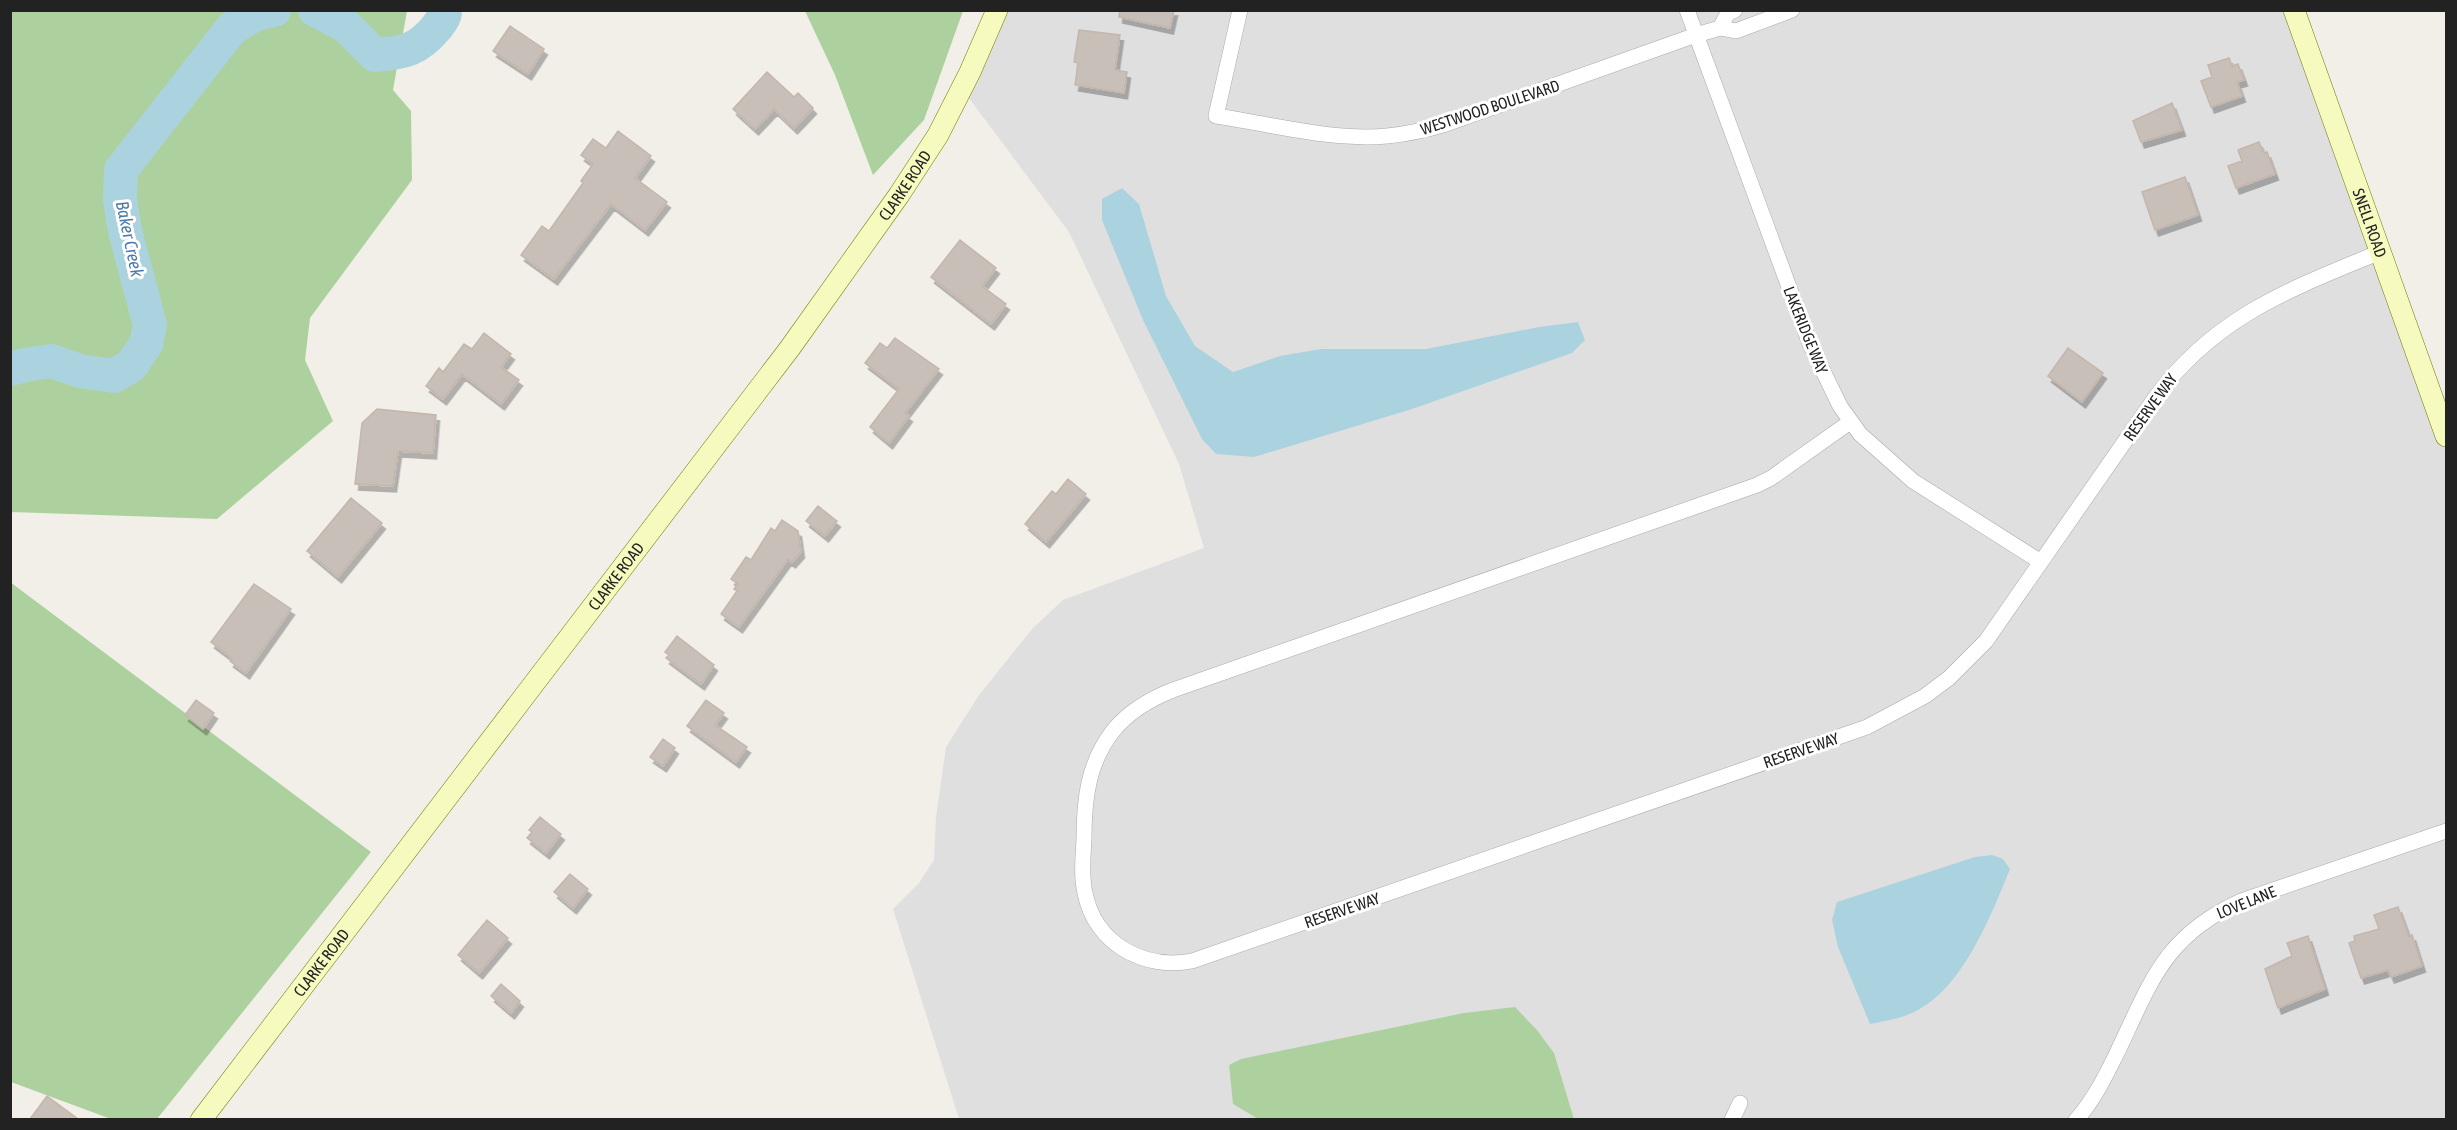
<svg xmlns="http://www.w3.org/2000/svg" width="2457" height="1130" font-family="'Asap Condensed',sans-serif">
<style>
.residential{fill:#e0dfdf}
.forest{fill:#add19e}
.water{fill:#aad3df}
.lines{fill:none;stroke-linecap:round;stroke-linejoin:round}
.river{stroke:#aad3df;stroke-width:34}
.building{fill:#c7bfb8;stroke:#c4b6ab;stroke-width:1.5;filter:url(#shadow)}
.street-casing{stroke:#a9a9a9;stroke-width:16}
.secondary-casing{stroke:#707d05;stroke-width:22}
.street{stroke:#fff;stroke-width:15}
.secondary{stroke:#f7fabf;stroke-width:21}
.labels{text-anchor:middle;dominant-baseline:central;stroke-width:6;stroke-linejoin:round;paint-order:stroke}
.street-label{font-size:16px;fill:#222;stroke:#fff}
.water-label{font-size:18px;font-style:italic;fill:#4a7aab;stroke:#fff}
</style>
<defs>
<filter id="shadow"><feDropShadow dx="3.5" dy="6" stdDeviation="0" flood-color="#0004"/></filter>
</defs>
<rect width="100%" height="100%" fill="#f2efe9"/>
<path class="residential" d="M997 11H2294L2446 436V1119H959L893 909 919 883 934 860 936 817 946 747 979 695 1033 628 1063 600 1204 548 1179 464 1069 232 962 89Z"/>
<path class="forest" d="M11 10 407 11 393 90 411 111 412 180 310 318 305 360 333 421 217 519 11 512Z
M805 11H963L924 120 873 175 835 75Z
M10 582 371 852 157 1119H111L11 1082Z
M1515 1007 1537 1030 1554 1053 1574 1119 1260 1120 1233 1104 1229 1065 1241 1059 1464 1013Z"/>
<path class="water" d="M1122 188 1139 204 1166 296 1195 346 1233 372 1280 356 1321 349H1426L1539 327 1578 322 1585 340 1572 353 1412 409 1254 457 1216 454 1202 439 1143 320 1102 220V199Z
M1992 855 2003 859 2010 869C1991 915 1963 989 1914 1012 1900 1019 1885 1021 1870 1024L1838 947 1832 920 1837 902 1975 857Z"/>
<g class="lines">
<path class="river" d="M315 10 346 26 375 55C404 53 418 50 437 27 441 21 445 18 445 10
M10 369 25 365 51 361 80 371 114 376 131 366 146 344 150 325 125 231 120 200 121 170 232 28 256 14 274 10"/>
</g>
<path class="building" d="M1120 10H1174L1170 28 1119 17Z
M510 26 544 49 528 74 493 51Z
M1079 30 1120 35 1115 70 1127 72 1124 93 1075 85 1078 63 1074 62Z
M2229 58 2232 66 2238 64 2244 80 2237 82 2242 96 2211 107 2201 81 2212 77 2208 65Z
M767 72 794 97 798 93 813 108 794 128 774 109 755 129 733 109Z
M2172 103 2182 130 2141 142 2133 121Z
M618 131 651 156 635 178 667 202 645 230 611 204 554 279 521 255 542 226 549 231 583 183 581 181 593 164 581 155 593 139 606 148Z
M2259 142 2264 153 2267 152 2275 174 2236 188 2228 166 2242 161 2238 150Z
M2185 177 2198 215 2155 230 2142 192Z
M960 240 996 268 982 286 1006 304 991 324 931 277Z
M484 333 511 354 501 367 519 380 501 404 462 374 443 399 426 386 439 368 443 372 464 344 472 349Z
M895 338 939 369 905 413 909 416 889 443 870 427 899 389 865 363 880 343 887 348Z
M2068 348 2103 373 2082 402 2048 376Z
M377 409 436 415 433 453 398 451 393 486 355 484 362 423Z
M1068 479 1086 494 1046 542 1025 524 1052 491 1056 494Z
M351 498 382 523 338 577 307 551Z
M818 506 837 521 825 536 806 521Z
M782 520 798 531 801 552 792 562 788 559 739 627 721 614 737 591 734 589 738 584 731 579 746 557 751 560 771 528 775 531Z
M254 584 291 609 246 673 230 661 232 658 211 642Z
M677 636 714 665 701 684 666 658 669 655 665 652Z
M196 700 214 713 203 729 185 715Z
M706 700 724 713 715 725 747 747 736 762 687 726Z
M663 739 675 748 663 766 650 757Z
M540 817 561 834 546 853 527 838 532 832 529 830Z
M570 874 588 889 573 908 554 892Z
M2398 907 2409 937 2412 935 2422 966 2391 977 2388 970 2361 978 2349 943 2355 941 2354 936 2379 929 2374 915Z
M487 920 508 938 479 973 458 955Z
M2308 936 2325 989 2278 1008 2265 969 2292 956 2287 943Z
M501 984 520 1001 511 1013 491 996Z
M47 1096 78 1119H30Z"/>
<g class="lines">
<defs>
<path id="street" d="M1240 10 1216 116C1270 124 1332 141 1387 136 1407 134 1426 130 1446 124L1696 35 1720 28 1736 31 1792 10
M1687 10 1810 344 1840 406 1860 434 1913 481 2041 562
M1720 28 1728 13 1735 10
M1850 422 1771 478 1757 485 1173 690C1150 699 1129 711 1113 731 1088 763 1084 799 1084 839 1083 857 1081 876 1085 893 1095 944 1144 970 1192 961L1867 727 1925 696 1949 678 1986 641 2155 398C2215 316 2291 289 2380 252
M1732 1120 1740 1103
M2076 1120C2093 1101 2104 1079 2115 1057 2150 985 2162 937 2241 901L2446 831"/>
<g id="secondary">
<path id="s1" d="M2294 10 2446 436"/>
<path id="s2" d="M201 1120 790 348 899 195 938 135 970 72 997 10"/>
</g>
</defs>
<use href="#street" class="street-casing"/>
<use href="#secondary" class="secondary-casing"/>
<use href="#street" class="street"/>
<use href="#secondary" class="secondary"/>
</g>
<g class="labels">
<g class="street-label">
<text transform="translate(1490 107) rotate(-18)">WESTWOOD BOULEVARD</text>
<text stroke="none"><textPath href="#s2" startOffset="1170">CLARKE ROAD</textPath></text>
<text stroke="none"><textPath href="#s1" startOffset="226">SNELL ROAD</textPath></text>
<text transform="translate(1806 330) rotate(68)">LAKERIDGE WAY</text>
<text transform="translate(2150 407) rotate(-54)">RESERVE WAY</text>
<text stroke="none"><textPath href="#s2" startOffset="684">CLARKE ROAD</textPath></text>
<text transform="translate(1801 750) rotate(-19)">RESERVE WAY</text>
<text transform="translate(2246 902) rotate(-22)">LOVE LANE</text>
<text transform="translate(1342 910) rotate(-19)">RESERVE WAY</text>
<text stroke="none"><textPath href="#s2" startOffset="198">CLARKE ROAD</textPath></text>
</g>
<g class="water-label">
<text transform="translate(130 239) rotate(78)">Baker Creek</text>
</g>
</g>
<rect width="2457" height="1130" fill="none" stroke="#222222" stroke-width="24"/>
</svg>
